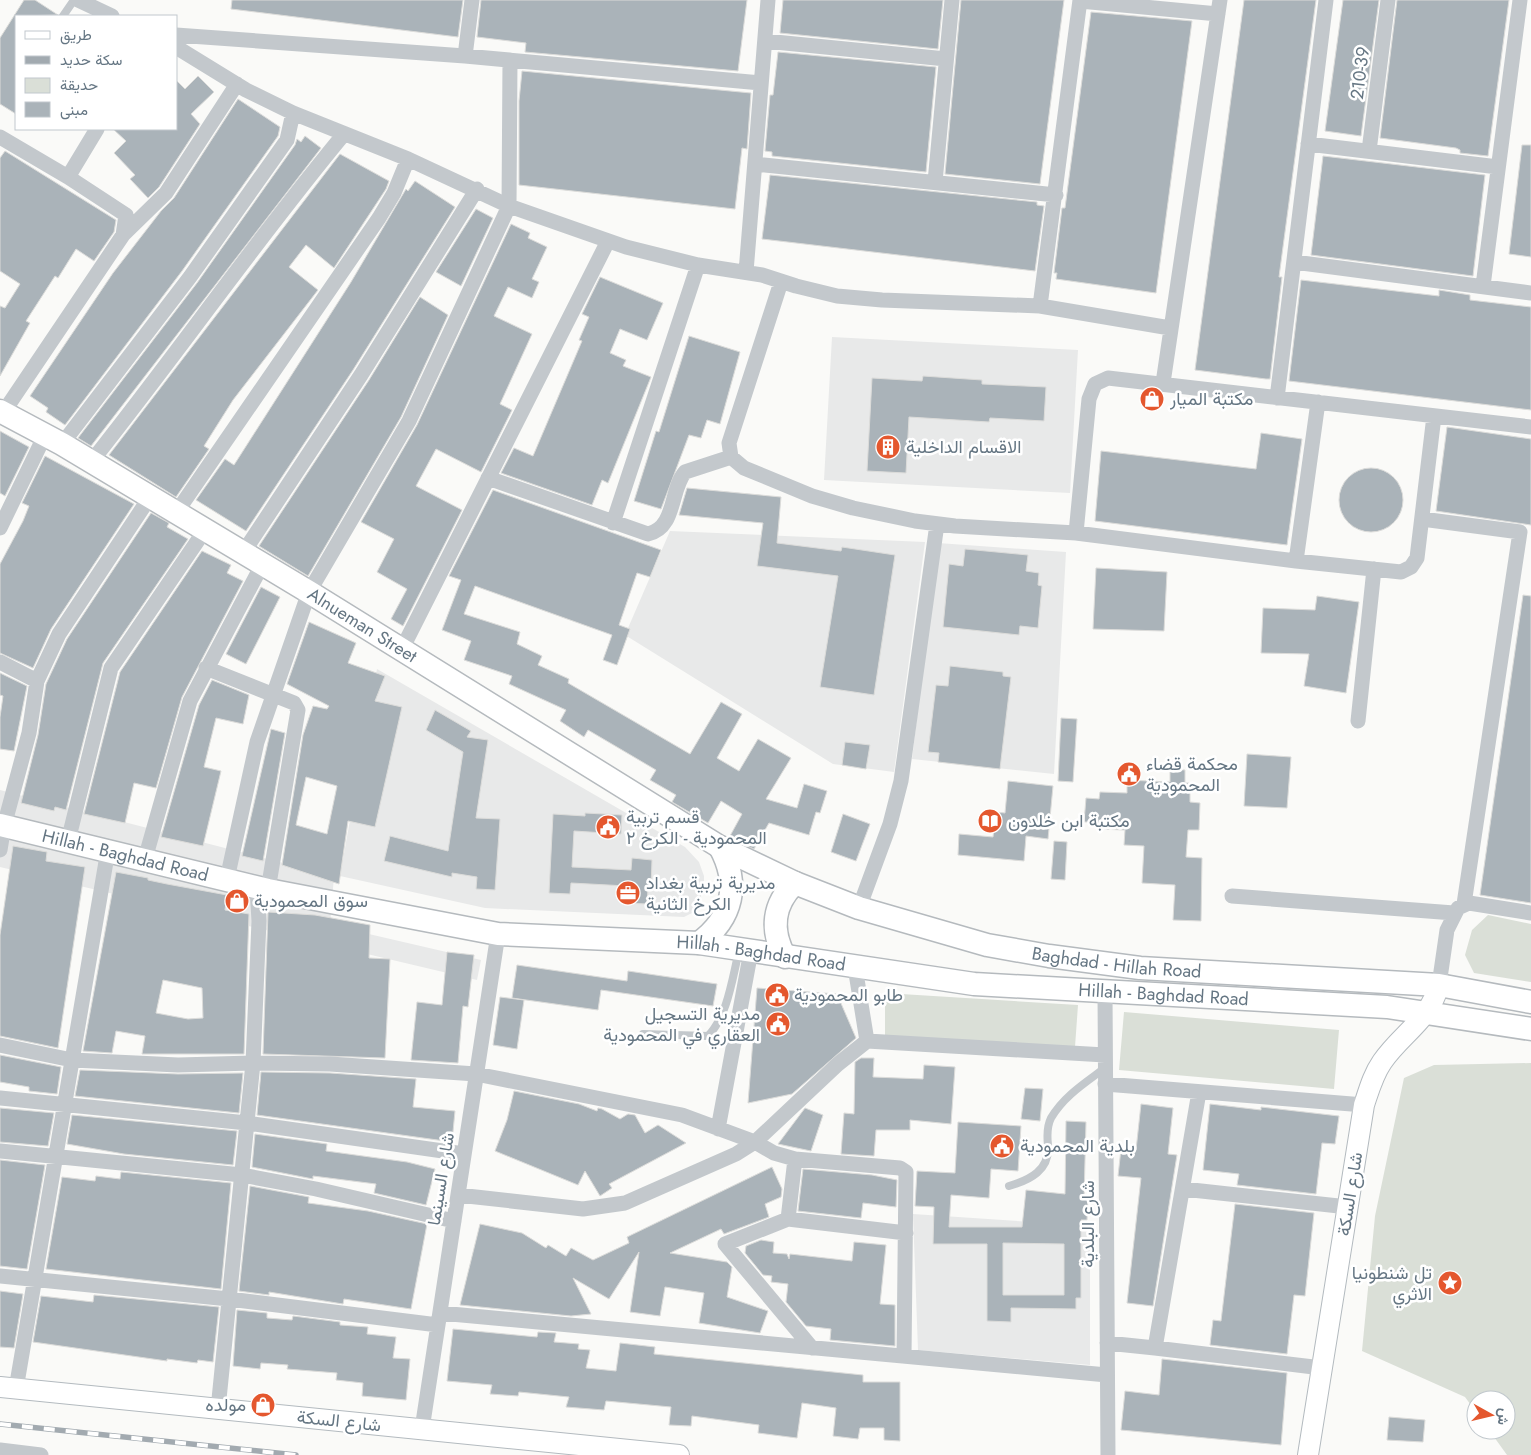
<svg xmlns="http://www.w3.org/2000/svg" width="1531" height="1455" font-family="Jost,Vazirmatn,sans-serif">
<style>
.built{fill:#e8e9e9}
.green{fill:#dadfd7}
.building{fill:#aab3b9;stroke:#dcdcda;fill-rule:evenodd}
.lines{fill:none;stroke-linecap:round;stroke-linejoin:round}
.secondary-casing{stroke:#b3babf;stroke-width:22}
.primary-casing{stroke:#b5babe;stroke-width:25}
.lane{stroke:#c3c8cc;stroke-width:8}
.street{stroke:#c3c8cc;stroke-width:15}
.secondary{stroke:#fff;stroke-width:20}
.primary{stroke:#fff;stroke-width:22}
.rail-casing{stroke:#a2aab0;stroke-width:5.5}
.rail{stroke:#fff;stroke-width:4;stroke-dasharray:11;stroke-linecap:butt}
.labels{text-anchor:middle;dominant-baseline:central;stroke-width:5;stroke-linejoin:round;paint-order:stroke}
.street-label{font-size:18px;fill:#657683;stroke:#fff}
.poi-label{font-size:18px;fill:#657683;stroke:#fff;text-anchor:start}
</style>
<rect width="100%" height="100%" fill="#fafaf8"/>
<path class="built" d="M832 337 1078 350 1070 493 824 480Z
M670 531 925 542 894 772 833 764 625 635Z
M938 543 1066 552 1054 774 912 759Z
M377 669 685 847 699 862 704 876V889L694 912 684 917 485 908 340 876Z
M0 790 334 876 330 925 481 960 477 980 0 867Z
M913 1214 1090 1226V1365L918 1350Z"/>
<path class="green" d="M1488 915 1531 924V982L1474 973 1465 955 1472 930Z
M885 993 1078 1005 1075 1047 885 1038Z
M1124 1012 1339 1030 1334 1089 1119 1070Z
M1531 1063V1455H1507L1489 1430H1506V1400H1476V1412L1465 1397 1362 1351 1375 1216 1404 1078 1434 1065Z"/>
<path class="building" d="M24 0H35L58 15 16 16V114L0 104V38Z
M232 0H463L458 37 231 9Z
M481 0H747L738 71 525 52 526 43 477 37Z
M783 0H943L938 49 780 33Z
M961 0H1064L1040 184 945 174Z
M1244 0H1316L1279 277H1282L1270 379H1266L1195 370Z
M1343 0H1379L1361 136 1325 131Z
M1397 0H1509L1488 156 1460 153V150L1456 148 1380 138Z
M1091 12 1192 21 1156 293 1056 279 1057 273H1054L1062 208H1065Z
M778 52 936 67 926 172 772 156V152L765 151 770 95H773Z
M522 71 751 93 747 149 742 148 735 209 519 185V101Z
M198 76 214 92 191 114 200 124 159 187 148 198 130 179 135 175 114 153 126 141 113 129H176V80L185 89Z
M238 99 280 127 278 136 182 271 65 425 46 412 48 408 30 396 113 273 161 211 174 198Z
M305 136 321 148 91 446 78 438 197 283 295 145 297 139 301 142Z
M1522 145H1531V257L1509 254Z
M5 151 116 220 114 232 94 261 76 249 58 278 55 276 26 321 30 323 0 376V306L5 308 20 284 0 271V158Z
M340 154 389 181 386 189 334 268 306 245 289 267 318 290 233 400 204 446 209 449 176 497 109 455Z
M1323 156 1485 175 1473 276 1311 255Z
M770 175 1037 202V205L1044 206 1035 271 762 239Z
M415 181 455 207 353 370 246 531 196 500 225 459 234 465 351 282 406 189 408 191Z
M476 209 493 218 461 286 436 272Z
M511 224 530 233 528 238 547 247 532 279 539 282 532 298 508 287 494 316 532 334 500 404 512 410 481 472 436 449 416 486 462 510 403 626 391 619 407 589 377 572 394 539 361 522 417 425Z
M600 277 663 303 647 340 620 329 610 353 626 360 623 366 651 377 608 483 602 480 592 505 501 473 514 448 533 456 582 341 579 340 589 317 582 314Z
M1301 280 1439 296V290L1470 295V300L1531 307V410L1289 381Z
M420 297 448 315 401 417 308 576 259 546 369 380Z
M689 336 740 352 720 424 707 420 701 438 689 435 661 509 634 501 656 431 659 432Z
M923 376 982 380V384L1046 387 1044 421 990 418 989 422 909 417 906 473 867 471 872 378 922 381Z
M1145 392 1160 394 1158 408 1142 406Z
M1447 427 1531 439V525L1436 511Z
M0 431 29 447 5 496 0 493Z
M1261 433 1302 439 1287 545 1095 521 1101 451 1256 469Z
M45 456 134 504 51 629 33 668 0 653V564L23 521 29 506 22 503Z
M1339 500a32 32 0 1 1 64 0a32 32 0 1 1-64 0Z
M687 488 781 497 777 543 841 551 842 547 895 555 874 695 820 687 838 576 757 566 763 523 679 515Z
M493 490 661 550 650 577 637 573 619 625 630 629 617 665 603 660 612 635 475 586 464 614 520 632 517 644 542 656 538 665 569 679 568 683 690 754 721 702 742 714 717 758 739 771 758 739 791 758 766 799 797 808 804 784 827 791 820 813 816 812 809 835 769 823 754 849 737 841 730 836 742 814 721 801 708 823 672 802 676 795 650 780 656 770 588 730 584 737 560 721 566 710 509 684 512 676 464 660 471 641 442 630 461 580 449 576Z
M151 513 169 523 167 527 188 539 103 663 66 810 55 807 54 811 21 803 38 735 46 684 67 639Z
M965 549 1028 555 1026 571 1039 573 1038 585 1042 586 1038 628 1020 626 1019 635 943 627 949 564 963 566Z
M202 551 231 565 227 573 243 581 182 697 156 788 134 783 125 823 84 814 120 672Z
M1096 568 1167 572 1164 631 1093 629Z
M261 587 280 597 246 664 226 654Z
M1523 595 1531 596V903L1480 895Z
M1317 596 1359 602 1346 693 1304 686 1309 654 1261 653 1263 608 1315 610Z
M309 622 356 643 348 663 385 676 375 701 402 707 375 827 348 821 339 884 282 865 303 735 313 706 327 709 329 706 287 684ZM306 777 337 786 327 834 296 825Z
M950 666 1003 672V676L1011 677 1000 769 938 762 939 753 928 752 936 685 948 686Z
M0 673 27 686 14 751 0 749V717L3 696 0 695Z
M212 680 249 695 243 724 216 718 204 767 221 771 203 846 161 837 199 705Z
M435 710 471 731 467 737 488 740 476 818 500 819 495 890 476 889 477 877 452 873V877L384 861 390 836 448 851 463 752 426 730Z
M1061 718 1077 719 1073 782 1058 781Z
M271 729 285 733 263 861 242 856Z
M845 742 870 745 866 769 842 765Z
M1247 754 1291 757 1287 808 1244 806Z
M1170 769 1185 770V783H1190V802L1200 803 1199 830H1188L1186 857 1202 858 1201 921 1173 920 1175 885 1142 883 1144 846 1124 845 1125 830 1097 829 1098 822H1084L1086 798 1099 799 1100 792 1127 793V780L1170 782Z
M1008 781 1053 786 1048 839 1026 836 1024 861 958 855 959 834 993 837 996 812 1005 813Z
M585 813 622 815 621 834 574 831 572 867 631 870 632 858 652 860 651 888H648L647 904 626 903 627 886 571 883 570 894 549 893 553 814 585 816Z
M843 814 870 824 856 861 831 852Z
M1054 841 1067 842 1065 880 1051 879Z
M13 846 47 852 46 861 85 867 58 1048 0 1036V935Z
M116 872 148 878V880L167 884 227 895 225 910 249 914 244 1054H142L145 1036 116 1031 112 1053 83 1051ZM163 980 202 988 203 1018 188 1019 156 1013Z
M268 912 315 915 370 925 369 958 390 959 385 1058 263 1054Z
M447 952 474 955 468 1007 463 1006 458 1063 411 1060 417 1002 442 1005Z
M517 965 627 981 628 971 717 984 713 1006 601 990 598 1010 512 998Z
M757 988 837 994 856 1038 792 1094 748 1103Z
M500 997 524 1000 517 1049 493 1045Z
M0 1055 61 1067 57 1094 29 1091V1087L0 1082Z
M861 1058H874L873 1077 923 1079 924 1065 955 1067 951 1124 910 1120V1130H876L874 1156 841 1154 844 1113 854 1114 855 1062Z
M80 1070 178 1074 243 1073 239 1113 75 1096Z
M261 1072 330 1073 416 1079 413 1107 455 1111 452 1142 257 1115Z
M1025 1088 1043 1089 1040 1121 1021 1119Z
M514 1091 579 1104 597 1111 598 1108 602 1109 620 1119 628 1114 635 1115 645 1133 658 1125 686 1143 609 1184 612 1188 600 1196 585 1171 578 1185 495 1151 507 1120Z
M1141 1104 1173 1108 1168 1154 1177 1155 1153 1306 1127 1303 1141 1178 1118 1176 1121 1149 1136 1150Z
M1210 1104 1261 1110V1107L1339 1116 1335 1144 1322 1143 1316 1194 1237 1185 1239 1174 1203 1170Z
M0 1108 54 1113 48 1146 0 1142Z
M805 1108 823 1115 811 1151 778 1144Z
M72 1115 237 1131 233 1165 124 1154 67 1144Z
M1066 1121 1086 1122 1084 1198H1088L1087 1220H1081V1298H1076V1309L1011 1308V1322L987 1321V1244H933L934 1207 915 1206 917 1171 955 1173 958 1122 1021 1126 1018 1171 991 1169 989 1198 951 1195 949 1227H1022L1026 1190 1065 1194ZM1003 1243 1064 1244V1295H1003Z
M255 1134 327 1144 326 1151 407 1162 435 1169 426 1205 374 1193 376 1184 313 1176V1179L252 1167Z
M0 1160 45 1165 27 1269 0 1266Z
M772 1167 782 1189 781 1197 765 1204 769 1217 724 1234 721 1229 670 1253 727 1262 732 1267 727 1297 768 1311 760 1333 699 1323 704 1293 665 1287 660 1316 630 1312 639 1252 609 1299 573 1278 591 1314 571 1316 460 1305 480 1224 522 1233 546 1248 548 1245 566 1256 571 1248 593 1260 629 1243 627 1237Z
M803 1169 872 1175 897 1180 896 1207 863 1203 861 1218 798 1211Z
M121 1172 231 1183 221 1289 46 1269 62 1177 95 1181 96 1176 120 1179Z
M250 1186 309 1197 308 1203 368 1211 427 1224 411 1309 344 1299 343 1304 269 1292V1295L239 1291Z
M1235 1204 1314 1213 1305 1296 1294 1295 1287 1354 1210 1345 1213 1320 1221 1321Z
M761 1240 774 1242 773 1253 787 1254 789 1259 790 1254 852 1261 854 1242 886 1245 880 1304 895 1305V1346L830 1340 831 1329 806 1326 786 1302 788 1284 771 1282 772 1276 763 1275 745 1253 746 1246Z
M0 1291 23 1294 14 1348 0 1347Z
M94 1295 219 1307 213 1362 198 1360 197 1363 167 1359V1361L33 1342 41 1296 93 1302Z
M237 1310 267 1313V1318L292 1320 293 1316 340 1322V1325L368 1327 367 1334 396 1337 393 1358 410 1359 406 1400 362 1396 363 1383 336 1380 337 1373 287 1369 288 1365 261 1363 260 1369 233 1366Z
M453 1329 537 1337 538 1332 556 1333 554 1342 579 1344 578 1349 590 1350 586 1368 616 1371 620 1343 655 1347 654 1354 863 1375V1382H900V1441L884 1440V1428H860L858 1439 833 1436 836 1408 802 1403 797 1438 758 1433 759 1425 692 1416 691 1426 669 1425 671 1407 606 1401 604 1410 566 1407 569 1397 519 1392 518 1396 490 1394 492 1385 447 1381Z
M1162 1359 1287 1373 1281 1445 1121 1430 1125 1391 1159 1395Z
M1389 1417 1425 1420 1423 1442 1387 1440Z"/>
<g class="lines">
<defs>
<path id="secondary" d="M0 1387 679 1455
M1308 1455 1364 1105C1369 1090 1373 1075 1382 1062 1402 1033 1429 1021 1439 985"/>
<g id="primary">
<path id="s1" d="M0 411 62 444 309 592 720 847 795 883 859 908 987 945 1049 956 1140 968 1439 985 1531 1002"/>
<path id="s2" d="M0 825 268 890 498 934 699 943 974 984 1387 1007 1531 1029"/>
<path d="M699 943C733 918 740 884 720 847"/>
<path d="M785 957C770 930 773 904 795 883"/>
</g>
</defs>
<use href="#secondary" class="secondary-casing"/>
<use href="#primary" class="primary-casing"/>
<path class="lane" d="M63 16 74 0
M643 1034 708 1036C728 1015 732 979 739 951
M1009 1186C1030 1180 1050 1170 1048 1145 1047 1136 1047 1126 1051 1118 1064 1096 1085 1083 1105 1068"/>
<path class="street" d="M78 0 112 16
M1080 1 1218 14
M176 35 465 56 761 83
M765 41 946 59
M176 47 246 90 293 113 408 159 509 206 626 247 698 265 762 275 796 286 837 296 882 300 1040 306 1170 328
M465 56 472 0
M0 137 68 177 126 215 123 235 3 413
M1308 144 1498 167
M1369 151 1388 0
M755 164 1056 195
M68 177 97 129
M935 182 952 0
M123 235 166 193 237 84
M1294 262 1531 293
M746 272 768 0
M781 282 729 443 731 457 744 468 812 496 853 508 915 521 955 526 1076 533 1296 561 1401 572 1411 567 1417 558 1434 416
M1483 286 1520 0
M1040 306 1080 0
M1163 383 1220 0
M1277 398 1326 0
M62 444 190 277 287 140 293 113
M91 462C177 354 256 240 344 134
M488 478 648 534C676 528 670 490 685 472L731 457
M176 513 379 218 394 193 408 159
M1422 519 1520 532 1464 904
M613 523 698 265
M0 528 45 435
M1076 533 1089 399 1095 384 1108 378 1531 427
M243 553 361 375 477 189
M1296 561 1318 402
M402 649 608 241
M0 662 37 681
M206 668 294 703 298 710 268 890
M1358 721 1374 569
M68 841 111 668 205 530
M0 850 4 826 29 733 37 681 59 634 150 497
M145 859 190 701 262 565
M227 879 257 742 309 592 409 421 509 206 510 60
M257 887 259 921 253 1063 330 1064 476 1074 682 1115 755 1142 774 1153 795 1159 900 1168 906 1172 904 1356
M1232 896 1454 913
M859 908 890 824 901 781 937 524
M855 967 867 1041
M1439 985 1447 930 1458 908 1469 903 1531 913
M1105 993 1108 1455
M0 1045 72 1060 178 1065 253 1063 218 1409
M1105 1084 1364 1105
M0 1098 247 1123 464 1154
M718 1129 751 951
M0 1151 242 1175 316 1189 454 1221
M1183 1189 1348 1207
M458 1195 583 1209 625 1203 736 1154 755 1142 838 1064 867 1041 1105 1055
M788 1219 795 1159
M0 1276 229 1299 438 1325
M440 1313 1107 1375
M1107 1343 1155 1348 1199 1092
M812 1348 725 1244 788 1219 906 1233
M1155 1348 1322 1368
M16 1389 108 850
M422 1429 498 934
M0 1450 41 1455"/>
<use href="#secondary" class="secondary"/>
<use href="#primary" class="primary"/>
<defs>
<path id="rail" d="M0 1424 296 1455"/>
</defs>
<use href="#rail" class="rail-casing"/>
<use href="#rail" class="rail"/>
</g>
<defs>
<symbol id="shop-disc" viewBox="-11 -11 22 22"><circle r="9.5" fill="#e4572e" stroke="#fff"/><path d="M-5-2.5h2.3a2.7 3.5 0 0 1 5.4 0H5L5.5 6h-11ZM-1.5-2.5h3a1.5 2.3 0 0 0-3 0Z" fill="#fff"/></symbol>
<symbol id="building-disc" viewBox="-11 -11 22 22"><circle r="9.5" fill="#e4572e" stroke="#fff"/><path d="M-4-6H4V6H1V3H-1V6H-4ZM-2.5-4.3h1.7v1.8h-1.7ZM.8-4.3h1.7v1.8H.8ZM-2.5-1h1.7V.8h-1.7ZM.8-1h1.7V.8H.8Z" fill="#fff"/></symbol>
<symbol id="civic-disc" viewBox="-11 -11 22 22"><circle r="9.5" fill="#e4572e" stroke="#fff"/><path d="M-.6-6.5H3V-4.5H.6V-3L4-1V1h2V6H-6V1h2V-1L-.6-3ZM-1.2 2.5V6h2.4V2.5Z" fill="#fff"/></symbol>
<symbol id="library-disc" viewBox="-11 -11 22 22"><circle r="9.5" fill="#e4572e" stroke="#fff"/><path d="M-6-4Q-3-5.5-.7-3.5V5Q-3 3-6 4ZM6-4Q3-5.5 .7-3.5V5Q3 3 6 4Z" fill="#fff"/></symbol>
<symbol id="office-disc" viewBox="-11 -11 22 22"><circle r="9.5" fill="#e4572e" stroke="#fff"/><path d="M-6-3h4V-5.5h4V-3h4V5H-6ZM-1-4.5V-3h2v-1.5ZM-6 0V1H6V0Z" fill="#fff"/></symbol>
<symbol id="sight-disc" viewBox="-11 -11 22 22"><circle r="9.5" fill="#e4572e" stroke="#fff"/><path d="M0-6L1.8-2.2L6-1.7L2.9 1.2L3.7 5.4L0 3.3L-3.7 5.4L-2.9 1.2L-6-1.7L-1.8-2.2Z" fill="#fff"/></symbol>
</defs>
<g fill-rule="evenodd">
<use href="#shop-disc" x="1138" y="385" width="28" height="28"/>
<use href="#building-disc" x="874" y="433" width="28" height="28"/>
<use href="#civic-disc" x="1115" y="760" width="28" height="28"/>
<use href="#library-disc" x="976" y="807" width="28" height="28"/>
<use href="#civic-disc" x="594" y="813" width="28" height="28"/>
<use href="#office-disc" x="614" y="879" width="28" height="28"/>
<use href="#shop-disc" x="223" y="887" width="28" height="28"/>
<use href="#civic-disc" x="763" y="981" width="28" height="28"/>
<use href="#civic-disc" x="764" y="1010" width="28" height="28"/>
<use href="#civic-disc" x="988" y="1132" width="28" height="28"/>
<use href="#sight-disc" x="1436" y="1269" width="28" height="28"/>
<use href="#shop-disc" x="249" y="1391" width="28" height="28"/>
</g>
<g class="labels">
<g class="street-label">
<text transform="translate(1360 73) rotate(-83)">210-39</text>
<text stroke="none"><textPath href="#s1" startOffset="421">Alnueman Street</textPath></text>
<text stroke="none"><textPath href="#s2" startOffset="129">Hillah - Baghdad Road</textPath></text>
<text stroke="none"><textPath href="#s2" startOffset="774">Hillah - Baghdad Road</textPath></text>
<text stroke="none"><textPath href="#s1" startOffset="1258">Baghdad - Hillah Road</textPath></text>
<text stroke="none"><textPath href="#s2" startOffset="1179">Hillah - Baghdad Road</textPath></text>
<text transform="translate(441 1179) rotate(-81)">شارع السينما</text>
<text transform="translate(1350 1194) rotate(-81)">شارع السكة</text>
<text transform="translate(1088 1224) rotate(-90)">شارع البلدية</text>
<text transform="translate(339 1421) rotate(6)">شارع السكة</text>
</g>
<g class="poi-label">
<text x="1170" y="399">مكتبة الميار</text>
<text x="906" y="447">الاقسام الداخلية</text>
<text x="1146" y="764">محكمة قضاء<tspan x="1146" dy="21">المحمودية</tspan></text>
<text x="626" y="817">قسم تربية<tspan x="626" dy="21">المحمودية - الكرخ ٢</tspan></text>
<text x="1008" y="821">مكتبة ابن خلدون</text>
<text x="646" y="883">مديرية تربية بغداد<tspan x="646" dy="21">الكرخ الثانية</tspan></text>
<text x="254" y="901">سوق المحمودية</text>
<text x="794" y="995">طابو المحمودية</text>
<text x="760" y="1014" text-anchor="end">مديرية التسجيل<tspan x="760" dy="21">العقاري في المحمودية</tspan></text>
<text x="1020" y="1146">بلدية المحمودية</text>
<text x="1432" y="1273" text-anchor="end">تل شنطونيا<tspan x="1432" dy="21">الاثري</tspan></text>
<text x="246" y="1405" text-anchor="end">مولده</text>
</g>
</g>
<rect x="15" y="15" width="162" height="115" fill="#ffffff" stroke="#c1c8cd"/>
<rect x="25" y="31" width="25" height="8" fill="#ffffff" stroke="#c1c8cd"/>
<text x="60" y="40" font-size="15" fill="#657683">طريق</text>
<rect x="25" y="56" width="25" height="8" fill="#a2aab0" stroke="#c1c8cd"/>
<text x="60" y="65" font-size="15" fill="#657683">سكة حديد</text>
<rect x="25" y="78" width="25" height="15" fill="#dadfd7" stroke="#c1c8cd"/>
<text x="60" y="90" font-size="15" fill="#657683">حديقة</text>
<rect x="25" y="102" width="25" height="15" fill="#aab3b9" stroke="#c1c8cd"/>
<text x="60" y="115" font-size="15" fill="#657683">مبنى</text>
<g transform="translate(1491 1415) rotate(98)"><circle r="24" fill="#ffffff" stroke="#c1c8cd"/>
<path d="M0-4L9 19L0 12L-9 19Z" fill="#e4572e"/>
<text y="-8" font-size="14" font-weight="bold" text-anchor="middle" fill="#657683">ش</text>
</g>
</svg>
